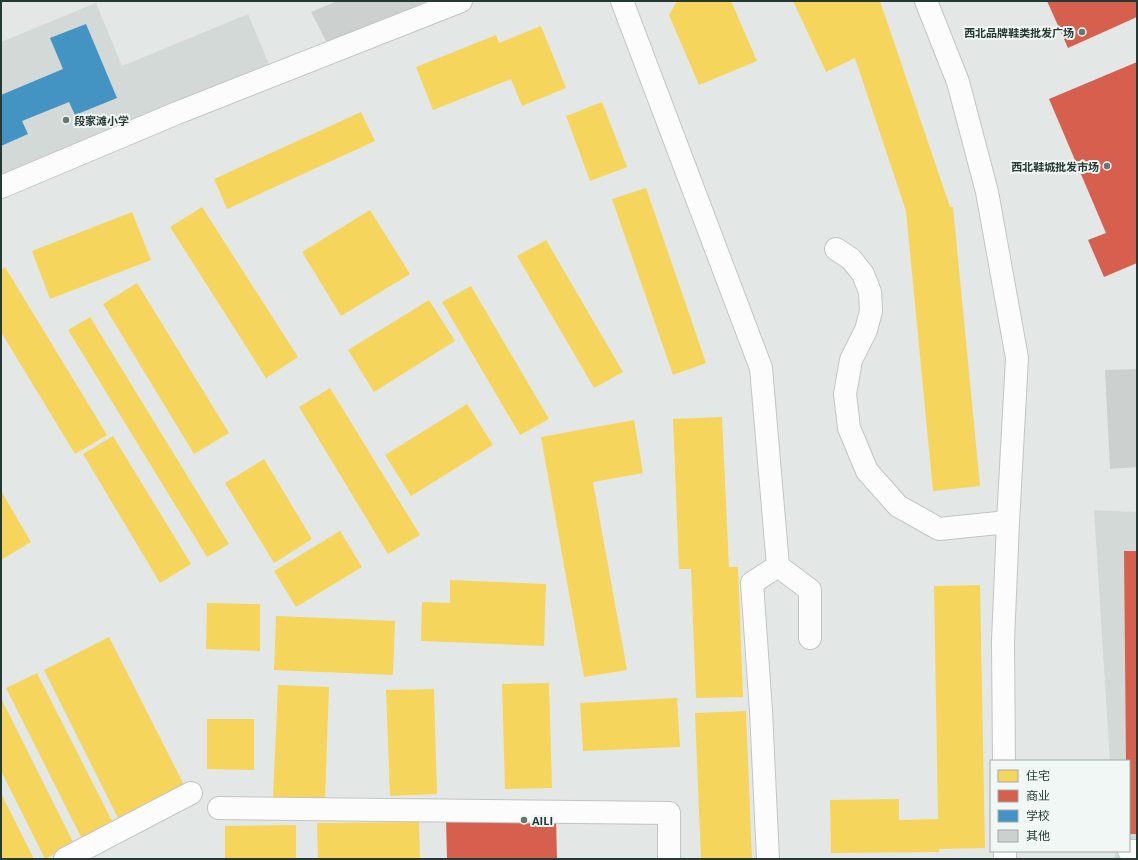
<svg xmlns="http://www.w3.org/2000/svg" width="1138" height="860" font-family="'Open Sans','Noto Sans SC',sans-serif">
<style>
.built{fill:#d2d9d6}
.homes{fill:#f6d55c}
.shops{fill:#d6604d}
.schools{fill:#4393c3}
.building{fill:#ccd1cf}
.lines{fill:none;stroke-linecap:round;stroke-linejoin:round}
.minor-casing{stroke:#c0c5c3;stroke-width:24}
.minor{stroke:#fbfcfb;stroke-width:22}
.poi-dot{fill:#677672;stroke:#f1f7f4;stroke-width:1.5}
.labels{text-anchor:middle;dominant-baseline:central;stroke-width:4;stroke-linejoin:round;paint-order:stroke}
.poi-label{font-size:11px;font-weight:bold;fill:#243934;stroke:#f1f7f4;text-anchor:end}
</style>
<rect width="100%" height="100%" fill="#e3e8e6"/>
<path class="built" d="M96 3 122 66 248 14 269 64 1 175V42Z
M1094 510 1137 512V859H1115V851H1129V761H1110Z"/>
<path class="homes" d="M677 1H731L757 61 699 85 669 15Z
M793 1H880L950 207H953L980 486 933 491 906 211 855 58 826 72Z
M541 26 566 88 522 106 511 79 433 110 416 67 496 35 499 43Z
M602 102 627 167 590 181 566 116Z
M361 112 375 141 227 209 214 179Z
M646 188 706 363 673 375 612 199Z
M202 207 298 357 266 378 170 227Z
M370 210 410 274 341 316 302 252Z
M132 212 151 260 50 299 32 251Z
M546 240 623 372 594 388 517 256Z
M5 267 107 435 75 454 1 332V270Z
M137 283 229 433 194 454 103 304Z
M471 286 549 419 520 435 442 302Z
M429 300 455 341 374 392 348 350Z
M90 317 229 544 207 557 68 330Z
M330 388 420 535 388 554 299 407Z
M467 404 493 445 411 496 385 455Z
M722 417 729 567H738L743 697 696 698 691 569H679L673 419Z
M634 420 643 473 593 482 627 670 584 677 541 437Z
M113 436 191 564 160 583 83 454Z
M264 459 312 539 274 563 225 483Z
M1 491 31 542 1 560Z
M340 531 362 567 296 607 274 571Z
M450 580 546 584 544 646 421 641 422 602 450 603Z
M980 585 985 848 939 849V852L831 853 830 800 899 799V820L938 819 934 586Z
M207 603 260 604V651L206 649Z
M276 616 395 621 393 675 274 670Z
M109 637 185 787 119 820 44 670Z
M37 673 113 823 82 839 6 688Z
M549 683 552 788 505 789 502 684Z
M278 685 329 687 325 799 273 797Z
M434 689 437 794 390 796 386 690Z
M1 698 74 844 45 859 1 771Z
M677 698 680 747 583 751 580 703Z
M746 711 752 859H701L695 713Z
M207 719H254V770L207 769Z
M1 793 34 859H1Z
M419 822 420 859H318L317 823Z
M296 825V859H225V826Z"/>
<path class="shops" d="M1047 1H1137V17L1068 48Z
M1137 62V263L1104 277 1088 240 1106 233 1049 99Z
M1124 551H1137V834H1129V761H1126Z
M556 818 557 859H447L446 819Z"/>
<path class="schools" d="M86 24 117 98 75 115 69 102 22 121 28 134 1 146V95L63 69 50 38Z"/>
<path class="building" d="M337 1H429L327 43 311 12Z
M1137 369V467L1110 469 1105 370Z"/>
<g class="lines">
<defs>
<path id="minor" d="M622 1 761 368 778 566 810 590V638
M926 1 958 82 987 192 1017 358 1008 522 1003 641 1004 761
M1 187 177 113 461 1
M836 249 851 259 863 274 870 292 871 311 866 330 851 360 845 394 849 428 867 471 898 506 939 529 1008 522
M219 808 669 813V859
M1005 851V859
M1129 851H1137
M65 859 191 793
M768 859 761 711 752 583 778 566"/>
</defs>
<use href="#minor" class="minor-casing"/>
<use href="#minor" class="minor"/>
</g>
<g class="poi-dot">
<circle cx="1082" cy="32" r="4"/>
<circle cx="66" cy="120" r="4"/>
<circle cx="1107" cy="166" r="4"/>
<circle cx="524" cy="820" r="4"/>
</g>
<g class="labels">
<g class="poi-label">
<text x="1074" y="32">西北品牌鞋类批发广场</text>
<text x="74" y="120" text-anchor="start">段家滩小学</text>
<text x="1099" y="166">西北鞋城批发市场</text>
<text x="532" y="820" text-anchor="start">AILI</text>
</g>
</g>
<rect width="1138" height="860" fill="none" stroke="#243934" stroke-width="4"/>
<rect x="990" y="760" width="140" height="92" fill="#f1f7f4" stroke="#9faba7"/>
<rect x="998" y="770" width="20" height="12" fill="#f6d55c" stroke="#9faba7"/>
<text x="1026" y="780" font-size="12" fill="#243934">住宅</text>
<rect x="998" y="790" width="20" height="12" fill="#d6604d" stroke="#9faba7"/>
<text x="1026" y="800" font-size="12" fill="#243934">商业</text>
<rect x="998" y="810" width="20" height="12" fill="#4393c3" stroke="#9faba7"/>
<text x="1026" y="820" font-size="12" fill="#243934">学校</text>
<rect x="998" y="830" width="20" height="12" fill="#ccd1cf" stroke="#9faba7"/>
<text x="1026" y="840" font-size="12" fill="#243934">其他</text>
</svg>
